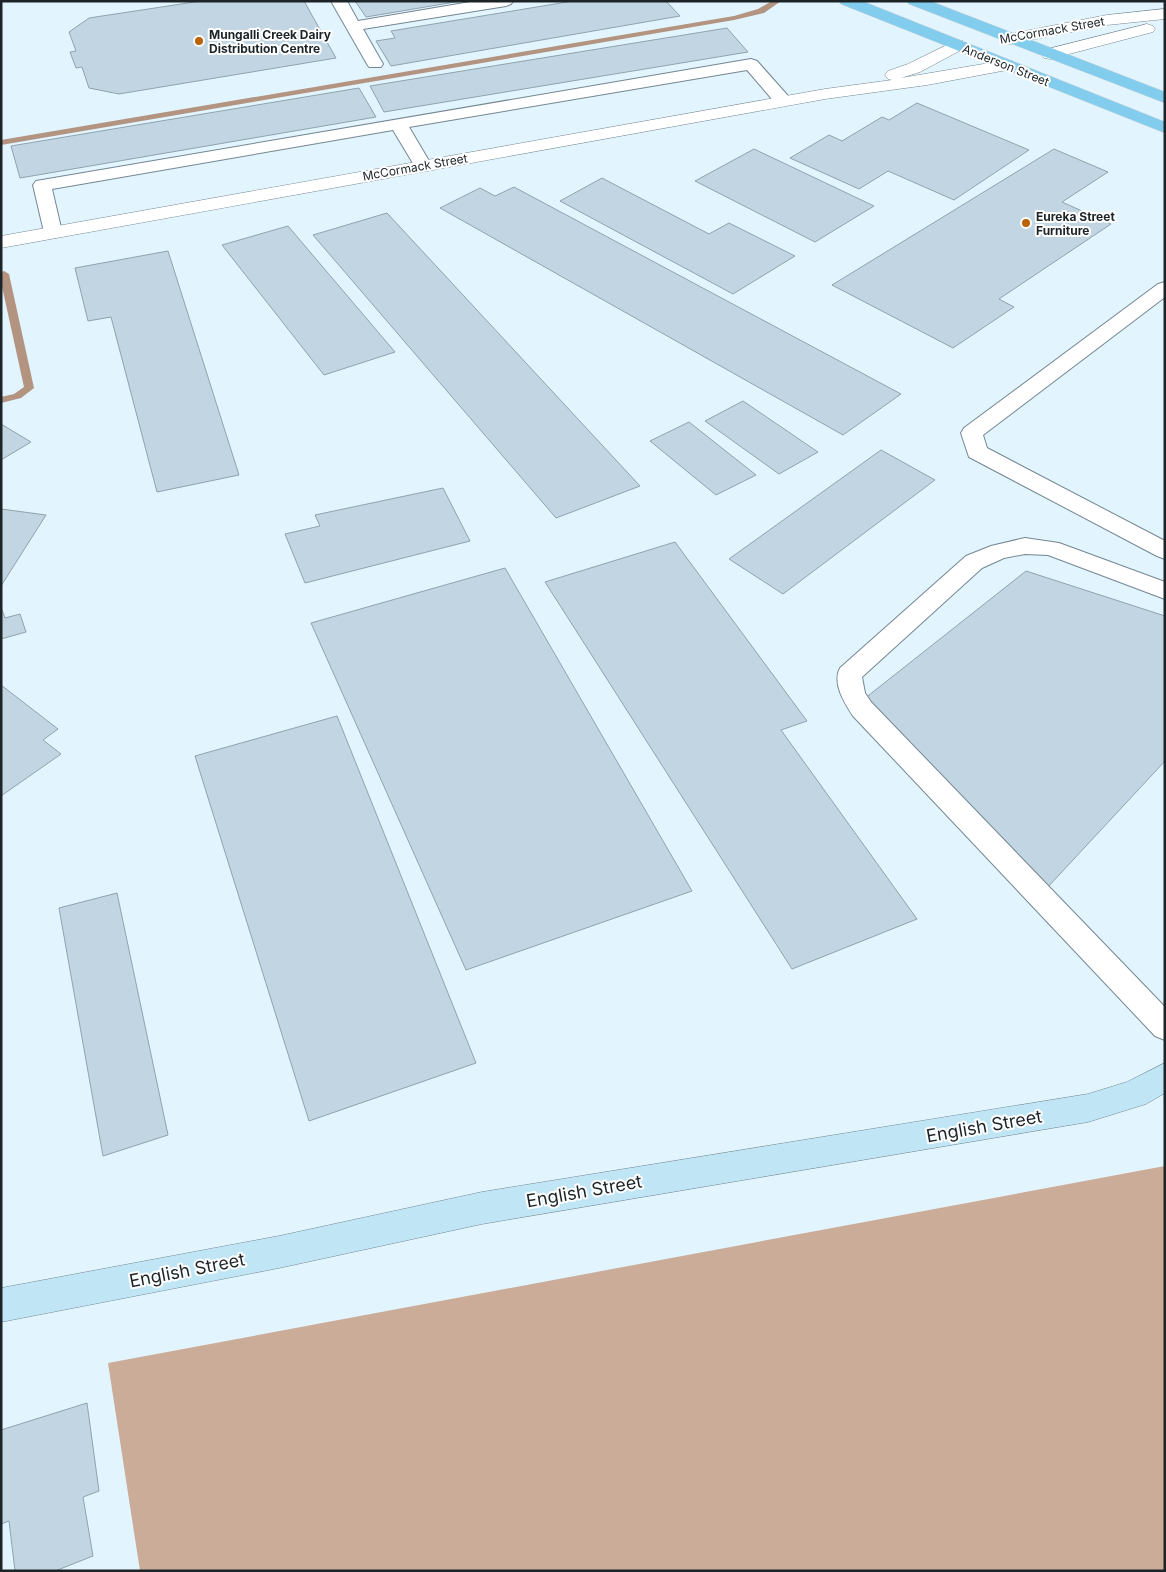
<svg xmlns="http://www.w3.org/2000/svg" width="1166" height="1572" font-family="Inter,sans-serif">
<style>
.forest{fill:#cbac98}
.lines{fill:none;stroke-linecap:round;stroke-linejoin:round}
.stream{fill:#b29481;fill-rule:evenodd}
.building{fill:#c1d6e2;stroke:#8ea3ae}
.lane-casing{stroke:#738792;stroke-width:2}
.street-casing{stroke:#738792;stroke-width:1}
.secondary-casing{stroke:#738792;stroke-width:1}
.primary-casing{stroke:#d2d3d4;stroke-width:1}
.lane{fill:#fff;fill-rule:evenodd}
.street{fill:#fff;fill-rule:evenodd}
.secondary{fill:#c0e6f6;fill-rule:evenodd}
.primary{fill:#82cded;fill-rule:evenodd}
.poi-dot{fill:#bc6206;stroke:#fefefe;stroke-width:2}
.labels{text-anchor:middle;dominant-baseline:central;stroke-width:4;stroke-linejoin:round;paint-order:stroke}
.far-street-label{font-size:12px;fill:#1c2428;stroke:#fefefe}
.far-poi-label{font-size:12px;font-weight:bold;fill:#1c2428;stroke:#fefefe;text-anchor:start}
.near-street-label{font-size:18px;fill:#1c2428;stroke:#fefefe}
</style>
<rect width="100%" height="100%" fill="#e2f4fe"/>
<path class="forest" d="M1165 1166V1571H140L108 1363Z"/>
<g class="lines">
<path class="stream" d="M772 1H781L764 13 734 20 1 145V140L734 16 758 9Z
M4 271 9 274 34 388 21 398 1 403V397L14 394 24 387 1 282V272Z"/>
</g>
<path class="building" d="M201 1H304L336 58 119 94 89 88 82 67 76 68 70 52 76 51 69 32 89 18Z
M355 1H461L366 17Z
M573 1H666L680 16 391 66 376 41 395 38 391 31Z
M727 28 748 52 384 112 370 86Z
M359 88 376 117 20 178 11 146Z
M917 103 1029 150 954 200 888 171 859 189 790 158 829 135 842 141 882 117 889 120Z
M754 149 874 206 815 242 695 181Z
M1054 149 1108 172 1062 202 1111 224 999 299 1014 307 953 348 832 285Z
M602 178 709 234 729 223 795 256 733 294 560 201Z
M514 187 901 394 843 435 440 208 480 188 495 196Z
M387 213 640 486 556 518 313 235Z
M288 226 395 352 324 375 222 245Z
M168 251 239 475 157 492 111 317 88 321 75 268Z
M743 401 818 452 779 474 705 421Z
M689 422 756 475 716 495 650 441Z
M1 424 31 442 1 460Z
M881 450 935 480 783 594 729 559Z
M443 488 470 541 305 583 285 534 320 526 315 515Z
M1 509 46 515 1 586Z
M675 542 807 721 781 730 917 919 792 969 545 582Z
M505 568 692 891 466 970 311 623Z
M1026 571 1165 616V761L1046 889 859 703Z
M1 607 5 618 20 614 26 632 1 639Z
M1 685 58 729 43 740 61 754 1 796Z
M337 716 476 1063 309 1121 195 756Z
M117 893 168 1135 103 1156 59 908Z
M87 1403 99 1491 83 1497 93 1556 55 1571H15L9 1521 1 1524V1430Z"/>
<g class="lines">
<defs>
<path id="lane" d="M331 1H347L358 21 476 1H513L511 4 506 6 363 29 383 64 381 67H369L367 64Z
M751 59 757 61 789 97 791 101 789 105H777L747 70 409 127 432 166 429 170 423 171 417 170 393 130 52 189 62 232 60 236 53 238 46 236 44 232 33 185 36 181 42 180Z
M1165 282V297L983 435 987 448 1165 541V559L1157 556 969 457 961 433 964 428 1158 284Z
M1025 538 1059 543 1165 582V599L1048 555 1025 554 1004 558 982 568 862 677 865 693 871 702 1165 1007V1040L1155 1036 853 716C844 702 832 683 840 668L966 556 991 546Z"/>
<path id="street" d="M1165 9V19L1107 25 1010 44 1004 43 1002 39 1004 35 1010 34 1107 15Z
M1147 24 1153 26 1155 29 1153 32 1050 59 1044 58 1042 54 1044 50Z
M957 40 963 41 965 45 963 49 920 72 901 78 1007 60 1013 61 1016 65 1013 69 1007 70 927 85 825 99 1 248V236L825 89 892 80 888 79 885 75 888 71 908 64Z"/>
<path id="secondary" d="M1165 1063V1093L1146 1104 1088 1122 482 1224 279 1268 1 1322V1288L279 1236 482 1192 1088 1094 1127 1082Z"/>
<path id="primary" d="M839 1H862L1165 122V133L841 4Z
M907 1H930L1165 92V103L909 4Z"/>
</defs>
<use href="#lane" class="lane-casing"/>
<use href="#street" class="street-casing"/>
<use href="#secondary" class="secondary-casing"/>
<use href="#primary" class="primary-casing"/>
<use href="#lane" class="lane"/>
<use href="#street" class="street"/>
<use href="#secondary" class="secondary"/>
<use href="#primary" class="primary"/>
</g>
<g class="poi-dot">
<circle cx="199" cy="41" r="5"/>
<circle cx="1026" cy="223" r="5"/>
</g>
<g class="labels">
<g class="far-street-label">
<text transform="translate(1052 30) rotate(-10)">McCormack Street</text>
<text transform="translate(1006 65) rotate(22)">Anderson Street</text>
<text transform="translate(415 167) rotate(-10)">McCormack Street</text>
</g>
<g class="far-poi-label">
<text x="209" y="34">Mungalli Creek Dairy<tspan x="209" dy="14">Distribution Centre</tspan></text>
<text x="1036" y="216">Eureka Street<tspan x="1036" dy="14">Furniture</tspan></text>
</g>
<g class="near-street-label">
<text transform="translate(984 1126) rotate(-10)">English Street</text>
<text transform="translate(584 1191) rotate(-10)">English Street</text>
<text transform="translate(187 1270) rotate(-11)">English Street</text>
</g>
</g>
<rect width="1166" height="1572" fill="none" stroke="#1c2428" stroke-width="5"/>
</svg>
